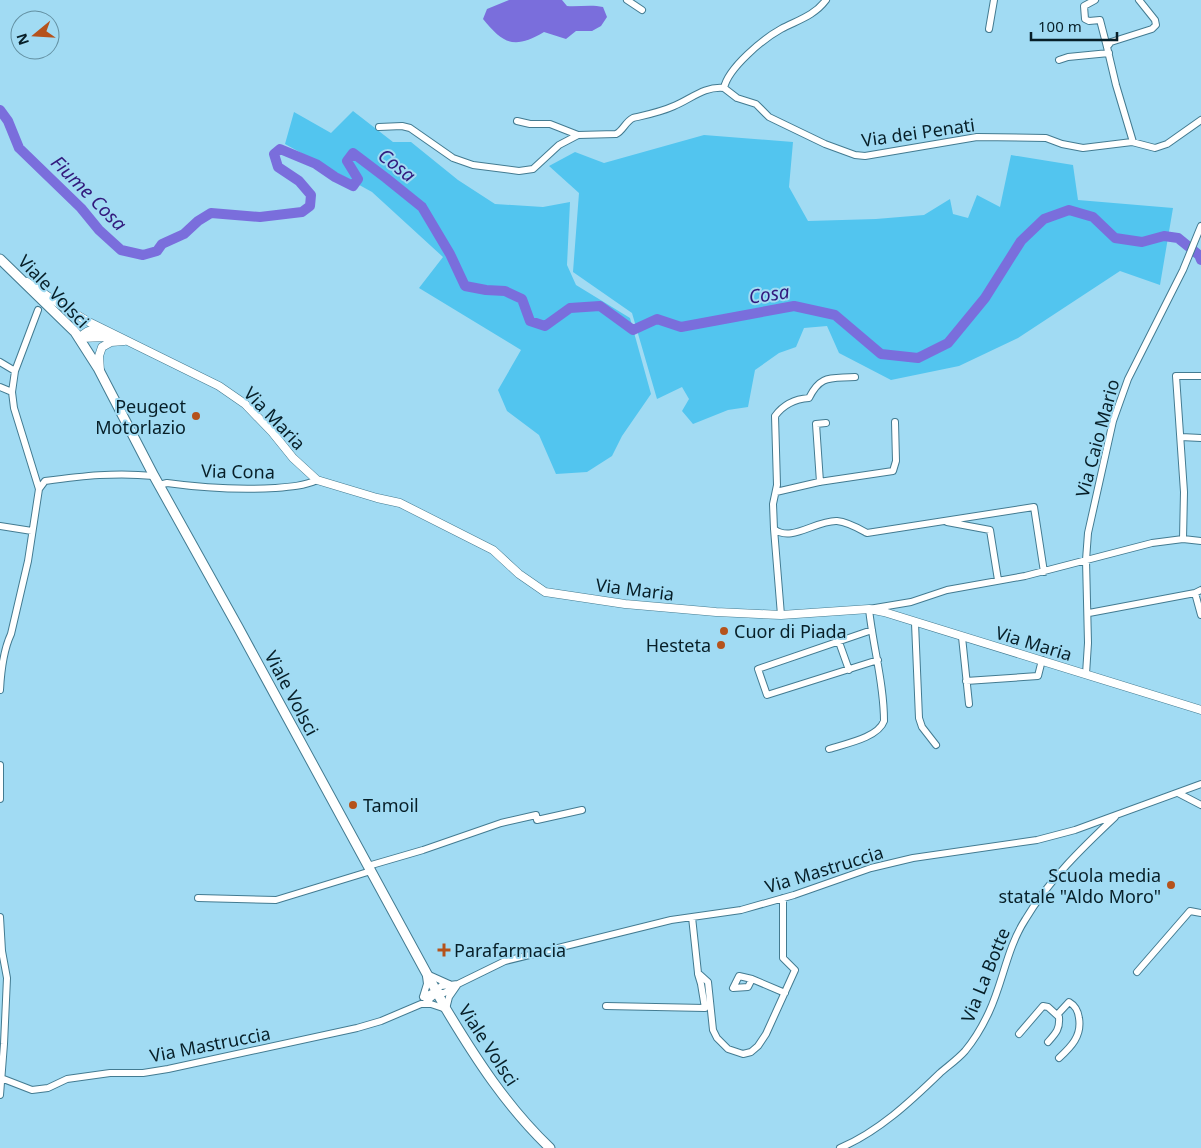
<svg xmlns="http://www.w3.org/2000/svg" width="1201" height="1148" font-family="'Noto Sans',sans-serif">
<style>
.green{fill:#52c5ef}
.water{fill:#7a6edc}
.lines{fill:none;stroke-linecap:round;stroke-linejoin:round}
.river{stroke:#7a6edc;stroke-width:10}
.minor-casing{stroke:#437b91;stroke-width:8}
.tertiary-casing{stroke:#437b91;stroke-width:9}
.secondary-casing{stroke:#437b91;stroke-width:11}
.minor{stroke:#fff;stroke-width:6}
.tertiary{stroke:#fff;stroke-width:8}
.secondary{stroke:#fff;stroke-width:9}
.poi-dot{fill:#b5521b;stroke:#a1dbf3;stroke-width:2}
.labels{text-anchor:middle;dominant-baseline:central;stroke-width:4;stroke-linejoin:round;paint-order:stroke}
.street-label{font-size:18px;fill:#071f28;stroke:#a1dbf3}
.poi-label{font-size:18px;fill:#071f28;stroke:#a1dbf3;text-anchor:end}
.water-label{font-size:19px;font-style:italic;fill:#32197c;stroke:#a1dbf3}
</style>
<rect width="100%" height="100%" fill="#a1dbf3"/>
<path class="green" d="M353 111 393 142H411L458 180 495 204 543 207 570 202 567 265 576 285 630 318 651 394 622 436 612 456 587 472 556 474 539 435 507 411 498 390 521 350 419 288 443 257 372 192 285 144 294 112 331 133Z
M704 135 793 142 789 187 808 221 876 219 924 215 950 199 953 214 968 218 977 195 1000 207 1011 155 1073 165 1078 200 1173 208 1160 285 1120 271 1018 338 959 366 891 380 839 353 827 326 804 328 796 347 779 353 755 370 748 407 728 410 693 424 682 411 689 399 682 387 657 399 632 313 573 272 579 193 549 166 575 152 604 163Z"/>
<path class="water" d="M509 0H562L567 6C579 7 591 4 603 7L607 17 601 26 592 31H576L566 39 544 32C515 49 504 45 483 19L487 9Z"/>
<g class="lines">
<path class="river" d="M0 110 8 121 19 148 81 208 99 230 121 250 143 255 157 251 162 244 184 234 198 221 211 213 260 217 302 212 310 206 311 195 299 181 278 167 274 154 280 149 316 164 335 177 353 186 358 179 347 161 353 153 386 178 422 207 450 254 465 286 486 290 505 291 522 299 530 321 545 326 570 308 600 306 633 330 657 319 681 327 794 306 835 315 881 354 918 358 948 343 985 298 1021 241 1044 219 1069 210 1093 217 1115 238 1142 242 1164 236 1178 238 1199 255 1201 260"/>
<defs>
<path id="minor" d="M627 0 642 10
M826 0C814 16 798 20 781 29 763 39 728 68 724 88L737 98 756 104 769 117 825 144 855 155 865 156 977 137 1046 138 1062 144 1083 148 1132 142 1155 148 1167 144 1201 120
M1095 0 1084 6 1085 19 1089 21 1100 20 1107 47
M989 29 994 0
M1059 60 1068 57 1109 53
M517 121 530 124H550L578 135
M379 127 402 126 410 128 453 158 473 165 519 171 533 169 559 145 578 135 616 134C623 131 625 122 633 118 646 115 661 112 674 106 691 99 704 86 724 88
M1133 142 1116 85 1107 47 1111 42 1152 29 1156 25 1155 20 1139 0
M38 310 15 371 12 392 14 408 39 489
M0 362 15 371
M855 377C831 379 821 374 809 398 795 399 783 405 775 416L777 485 773 504 774 529C791 543 816 520 837 521 848 522 858 528 867 533L1034 507 1044 572
M0 387 12 392
M1181 437 1201 438
M820 482 816 424 826 423
M159 485 167 483C203 488 238 490 275 488 289 487 304 486 317 480
M776 492 819 482 893 471 896 461 895 422
M947 522 990 530 998 580
M0 526 32 531
M774 529 781 615
M1183 539 1184 492 1176 376H1201
M1195 593 1201 615
M1089 613 1195 593 1201 590
M915 623 919 718 922 727 936 745
M872 630 758 669 767 695 878 660
M962 637 969 704
M839 642 849 670
M1086 674 1088 643 1086 560 1088 533 1113 421 1128 379 1183 270 1201 226
M966 681 1038 676 1042 660
M0 690C1 671 3 651 11 634L28 561 39 489 45 481C83 476 115 472 154 476
M829 749C844 744 878 738 884 721 884 683 873 647 869 609L911 602 947 590 1025 576 1152 543 1183 539 1201 541
M0 765V799
M1178 793 1201 805
M368 866 423 850 501 823 536 815 537 820 582 810
M198 898 276 900 371 871
M0 917 2 951 7 978 4 1044 0 1095
M692 917 698 973 708 982 713 1030 717 1038 728 1049 743 1054 751 1052 758 1046 766 1034 795 970 783 958V898
M1137 972 1190 911 1201 913
M429 975 449 984
M752 979 739 976 733 988 748 987 752 979 785 993
M423 997 436 991 441 986 458 984
M423 997 427 984 426 976
M425 1003 437 993H444L452 989
M606 1006 705 1008 701 984 698 974
M1057 1015 1069 1002C1076 1006 1078 1011 1079 1018 1082 1036 1071 1047 1059 1058
M1019 1034 1043 1006 1048 1007 1059 1017C1060 1029 1056 1033 1048 1042
M1 1078 32 1090 48 1088 67 1079 110 1073H143L168 1069 357 1028 381 1021 421 1004H431L446 1009 449 997 458 984 505 961 671 920 741 910 794 895 871 868 913 858 1037 840 1075 830 1201 784
M840 1148C878 1132 910 1102 940 1073 948 1066 958 1059 965 1051 975 1039 983 1025 989 1012 1003 982 1007 948 1025 920 1048 881 1082 848 1115 817"/>
<path id="tertiary" d="M27 282 62 306 89 322 219 386 245 404 272 432 293 458 317 480 377 498 400 503 493 550 519 574 545 592 625 604 716 612 781 615 869 609 884 612 1201 710
M79 338 107 337 117 338
M79 338C86 331 92 328 102 330
M100 371 99 356 102 347 111 342 124 341"/>
<path id="secondary" d="M0 259 75 332 98 368 154 476 238 627 446 1009C476 1059 507 1107 550 1148"/>
</defs>
<use href="#minor" class="minor-casing"/>
<use href="#tertiary" class="tertiary-casing"/>
<use href="#secondary" class="secondary-casing"/>
<use href="#minor" class="minor"/>
<use href="#tertiary" class="tertiary"/>
<use href="#secondary" class="secondary"/>
</g>
<g class="poi-dot">
<circle cx="196" cy="416" r="5"/>
<circle cx="724" cy="631" r="5"/>
<circle cx="721" cy="645" r="5"/>
<circle cx="353" cy="805" r="5"/>
<circle cx="1171" cy="885" r="5"/>
<path d="M441.5 942.5h5v5h5v5h-5v5h-5v-5h-5v-5h5z"/>
</g>
<g class="labels">
<g class="street-label">
<text transform="translate(918 132) rotate(-8)">Via dei Penati</text>
<text transform="translate(54 291) rotate(46)">Viale Volsci</text>
<text transform="translate(275 418) rotate(46)">Via Maria</text>
<text transform="translate(1097 438) rotate(-75)">Via Caio Mario</text>
<text transform="translate(238 471) rotate(1)">Via Cona</text>
<text transform="translate(635 589) rotate(7)">Via Maria</text>
<text transform="translate(1034 643) rotate(17)">Via Maria</text>
<text transform="translate(292 693) rotate(62)">Viale Volsci</text>
<text transform="translate(824 869) rotate(-17)">Via Mastruccia</text>
<text transform="translate(985 975) rotate(-68)">Via La Botte</text>
<text transform="translate(210 1044) rotate(-11)">Via Mastruccia</text>
<text transform="translate(489 1045) rotate(57)">Viale Volsci</text>
</g>
<g class="poi-label">
<text x="186" y="406">Peugeot<tspan x="186" dy="21">Motorlazio</tspan></text>
<text x="734" y="631" text-anchor="start">Cuor di Piada</text>
<text x="711" y="645">Hesteta</text>
<text x="363" y="805" text-anchor="start">Tamoil</text>
<text x="1161" y="875">Scuola media<tspan x="1161" dy="21">statale "Aldo Moro"</tspan></text>
<text x="454" y="950" text-anchor="start">Parafarmacia</text>
</g>
<g class="water-label">
<text transform="translate(397 165) rotate(38)">Cosa</text>
<text transform="translate(89 193) rotate(45)">Fiume Cosa</text>
<text transform="translate(769 294) rotate(-8)">Cosa</text>
</g>
</g>
<g transform="translate(35 35) rotate(252)"><circle r="24" fill="#a1dbf3" stroke="#6390a2"/>
<path d="M0-4L9 19L0 12L-9 19Z" fill="#b5521b"/>
<text y="-8" font-size="14" font-weight="bold" text-anchor="middle" fill="#071f28">N</text>
</g>
<path d="M1031 32v8h86v-8" fill="none" stroke="#071f28" stroke-width="2.5"/>
<text x="1038" y="32" font-size="15" fill="#071f28" stroke="#a1dbf3" stroke-width="4" paint-order="stroke">100 m</text>
</svg>
